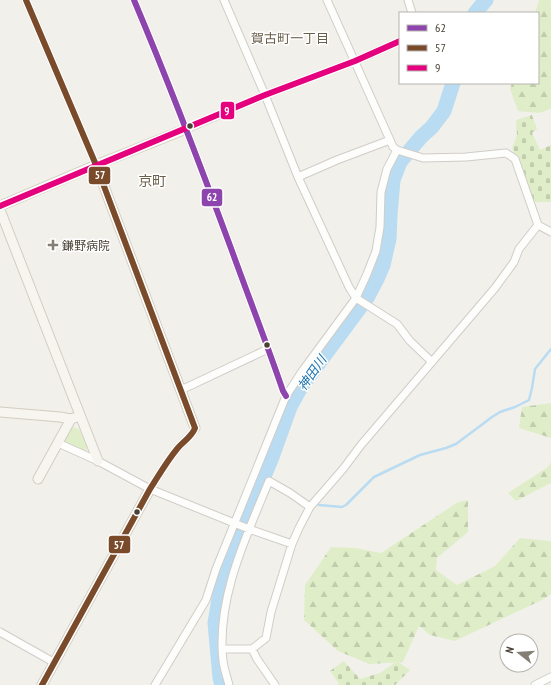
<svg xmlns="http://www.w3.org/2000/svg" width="551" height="685" font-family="'PT Sans Narrow','Noto Sans JP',sans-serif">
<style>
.forest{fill:url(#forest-firs)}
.cemetery{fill:url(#cemetery-stones)}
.green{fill:#dfeec9}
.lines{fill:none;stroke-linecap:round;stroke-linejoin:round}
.stream{stroke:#b9dcf2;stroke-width:2.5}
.river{stroke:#b9dcf2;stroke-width:15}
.street-casing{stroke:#d0cdc8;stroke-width:9}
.secondary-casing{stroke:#d2cdc1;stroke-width:11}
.street{stroke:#fdfdfc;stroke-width:7}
.secondary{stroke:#f7f5ef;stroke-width:9}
.bus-1-casing{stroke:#fff;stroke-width:9}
.bus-2-casing{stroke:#fff;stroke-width:9}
.bus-3-casing{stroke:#fff;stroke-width:9}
.bus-1{stroke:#8e44ad;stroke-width:6}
.bus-2{stroke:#7a4b2a;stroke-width:6}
.bus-3{stroke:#e5007d;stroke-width:6}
.bus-dot{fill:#494136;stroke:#fff;stroke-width:1.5}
.poi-dot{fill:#847e75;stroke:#fff;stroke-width:1.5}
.labels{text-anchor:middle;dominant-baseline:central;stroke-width:3;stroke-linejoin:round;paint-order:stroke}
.poi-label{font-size:12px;fill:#494136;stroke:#fff;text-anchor:start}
.neighbourhood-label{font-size:13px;fill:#6c5f4c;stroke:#fff}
.water-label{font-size:13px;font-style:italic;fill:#2679b3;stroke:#fff}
.quarter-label{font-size:14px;fill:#6c5f4c;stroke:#fff}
.line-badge{stroke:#fff;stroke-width:1.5}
.badge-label{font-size:11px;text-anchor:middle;font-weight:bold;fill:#fff}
</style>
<defs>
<pattern id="forest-firs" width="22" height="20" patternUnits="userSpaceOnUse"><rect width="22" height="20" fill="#dfeec9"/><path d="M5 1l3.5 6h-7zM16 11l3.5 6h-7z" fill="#c1cdad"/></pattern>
<pattern id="cemetery-stones" width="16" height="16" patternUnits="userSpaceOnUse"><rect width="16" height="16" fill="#dfeec9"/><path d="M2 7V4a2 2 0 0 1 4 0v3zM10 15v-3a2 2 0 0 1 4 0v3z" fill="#c1cdad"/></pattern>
</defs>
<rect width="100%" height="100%" fill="#f2f0eb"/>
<path class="forest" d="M539 0H551V109L539 113 518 111 510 89 512 83H538V13H535Z
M551 403V438L519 428 522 407Z
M551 462V483L516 501 508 493 548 467Z
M468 500V532L437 558 436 570 457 585 495 566 520 538 551 541V594L542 600 455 641 430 635 419 626 403 662 369 664 338 651 304 620 305 585 331 547 356 548 381 553 458 502Z"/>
<path class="cemetery" d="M532 115 537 129 532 133 540 150 551 145V202H533L512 148 517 135 516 120Z
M344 661 360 679 380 673 397 661 410 670 395 685H337L339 684 330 671Z"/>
<path class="green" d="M73 427 79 429 80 431 87 447 86 451 84 452 64 442 71 428Z"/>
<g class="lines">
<path class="stream" d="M319 505 342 507 346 505 374 477 420 455 446 448 456 444 492 417 500 412 515 407 529 400 532 388 535 369 551 349"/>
<path class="river" d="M475 13 486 0
M222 685 220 678 215 623 220 593 237 541 272 457 290 407 301 387 367 298 377 279 383 265 389 239 390 215 393 180 400 162 421 137 432 127 444 111 453 83"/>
<defs>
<path id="street" d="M26 0 96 165
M134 0C169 83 201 167 232 251 249 298 267 344 283 391L286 396
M224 0 265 95 298 177 349 287 356 298 359 300 397 324 410 341 432 362
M327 0 390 140 393 147 397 150 423 158 466 157 506 153 515 159 538 225 551 232
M408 0 412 13
M186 129 265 95 355 61 400 41
M298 177 337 160 390 140
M181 390 268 349
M58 443 98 461 150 489 249 529 292 544
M150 489C159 475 167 461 177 449 182 442 192 437 195 428
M0 632 55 663
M223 649H252
M155 685 206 600 216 569 286 396 303 370 356 298 367 274 376 251 380 227 381 192 387 169 397 150
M229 685C227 677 224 669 223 661 216 599 246 537 269 481L290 493 310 507
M275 685 257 659 252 649 266 638 271 612 292 544 299 528 310 507 343 469 361 445 495 288 514 262 519 249 538 225
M535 685 551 677"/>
<path id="secondary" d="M96 165 195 428
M0 206 96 165 186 129
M0 210 98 461
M0 412 60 417 71 419 80 416
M38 479 71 419
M42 685 150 489"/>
</defs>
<use href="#street" class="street-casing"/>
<use href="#secondary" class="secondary-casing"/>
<use href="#street" class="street"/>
<use href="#secondary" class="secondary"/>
<defs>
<path id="bus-1" d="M134 0C169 83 201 167 232 251 249 298 267 344 283 391L286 396"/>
<path id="bus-2" d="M26 0 96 165 195 428C192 437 182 442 177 449 167 461 159 475 150 489L42 685"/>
<path id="bus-3" d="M0 206 265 95 355 61 400 41"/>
</defs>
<use href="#bus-1" class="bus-1-casing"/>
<use href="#bus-2" class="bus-2-casing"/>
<use href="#bus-3" class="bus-3-casing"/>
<use href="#bus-1" class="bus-1"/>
<use href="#bus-2" class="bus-2"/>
<use href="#bus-3" class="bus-3"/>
</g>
<g class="bus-dot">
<circle cx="190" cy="126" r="3.5"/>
<circle cx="267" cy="345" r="3.5"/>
<circle cx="137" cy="512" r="3.5"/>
</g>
<path class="poi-dot" d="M51 239h4v4h4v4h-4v4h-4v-4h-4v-4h4z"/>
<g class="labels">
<g class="poi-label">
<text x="62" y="245">鎌野病院</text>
</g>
<g class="neighbourhood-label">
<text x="290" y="38">賀古町一丁目</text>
</g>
<g class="water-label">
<text transform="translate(312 373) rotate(-55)">神田川</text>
</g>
<g class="quarter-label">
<text x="152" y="181">京町</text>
</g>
</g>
<g class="line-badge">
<rect x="220" y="101" width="15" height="19" rx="4" fill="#e5007d"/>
<rect x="88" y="166" width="23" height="19" rx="4" fill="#7a4b2a"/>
<rect x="201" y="188" width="22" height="19" rx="4" fill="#8e44ad"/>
<rect x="108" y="535" width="23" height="19" rx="4" fill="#7a4b2a"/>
</g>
<g class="badge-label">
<text x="227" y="115">9</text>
<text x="100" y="179">57</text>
<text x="212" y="201">62</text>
<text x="119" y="549">57</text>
</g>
<rect x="399" y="12" width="140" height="72" fill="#ffffff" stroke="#b6b3af"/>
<rect x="407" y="25" width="20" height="6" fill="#8e44ad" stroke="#b6b3af"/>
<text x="435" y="32" font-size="12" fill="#494136">62</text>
<rect x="407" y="45" width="20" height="6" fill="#7a4b2a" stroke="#b6b3af"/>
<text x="435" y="52" font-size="12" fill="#494136">57</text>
<rect x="407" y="65" width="20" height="6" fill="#e5007d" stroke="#b6b3af"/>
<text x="435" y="72" font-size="12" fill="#494136">9</text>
<g transform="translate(519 653) rotate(287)"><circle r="19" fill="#ffffff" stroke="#b6b3af"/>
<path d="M0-3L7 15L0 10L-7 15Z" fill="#847e75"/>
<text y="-6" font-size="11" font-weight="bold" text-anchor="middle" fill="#494136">N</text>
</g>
</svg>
